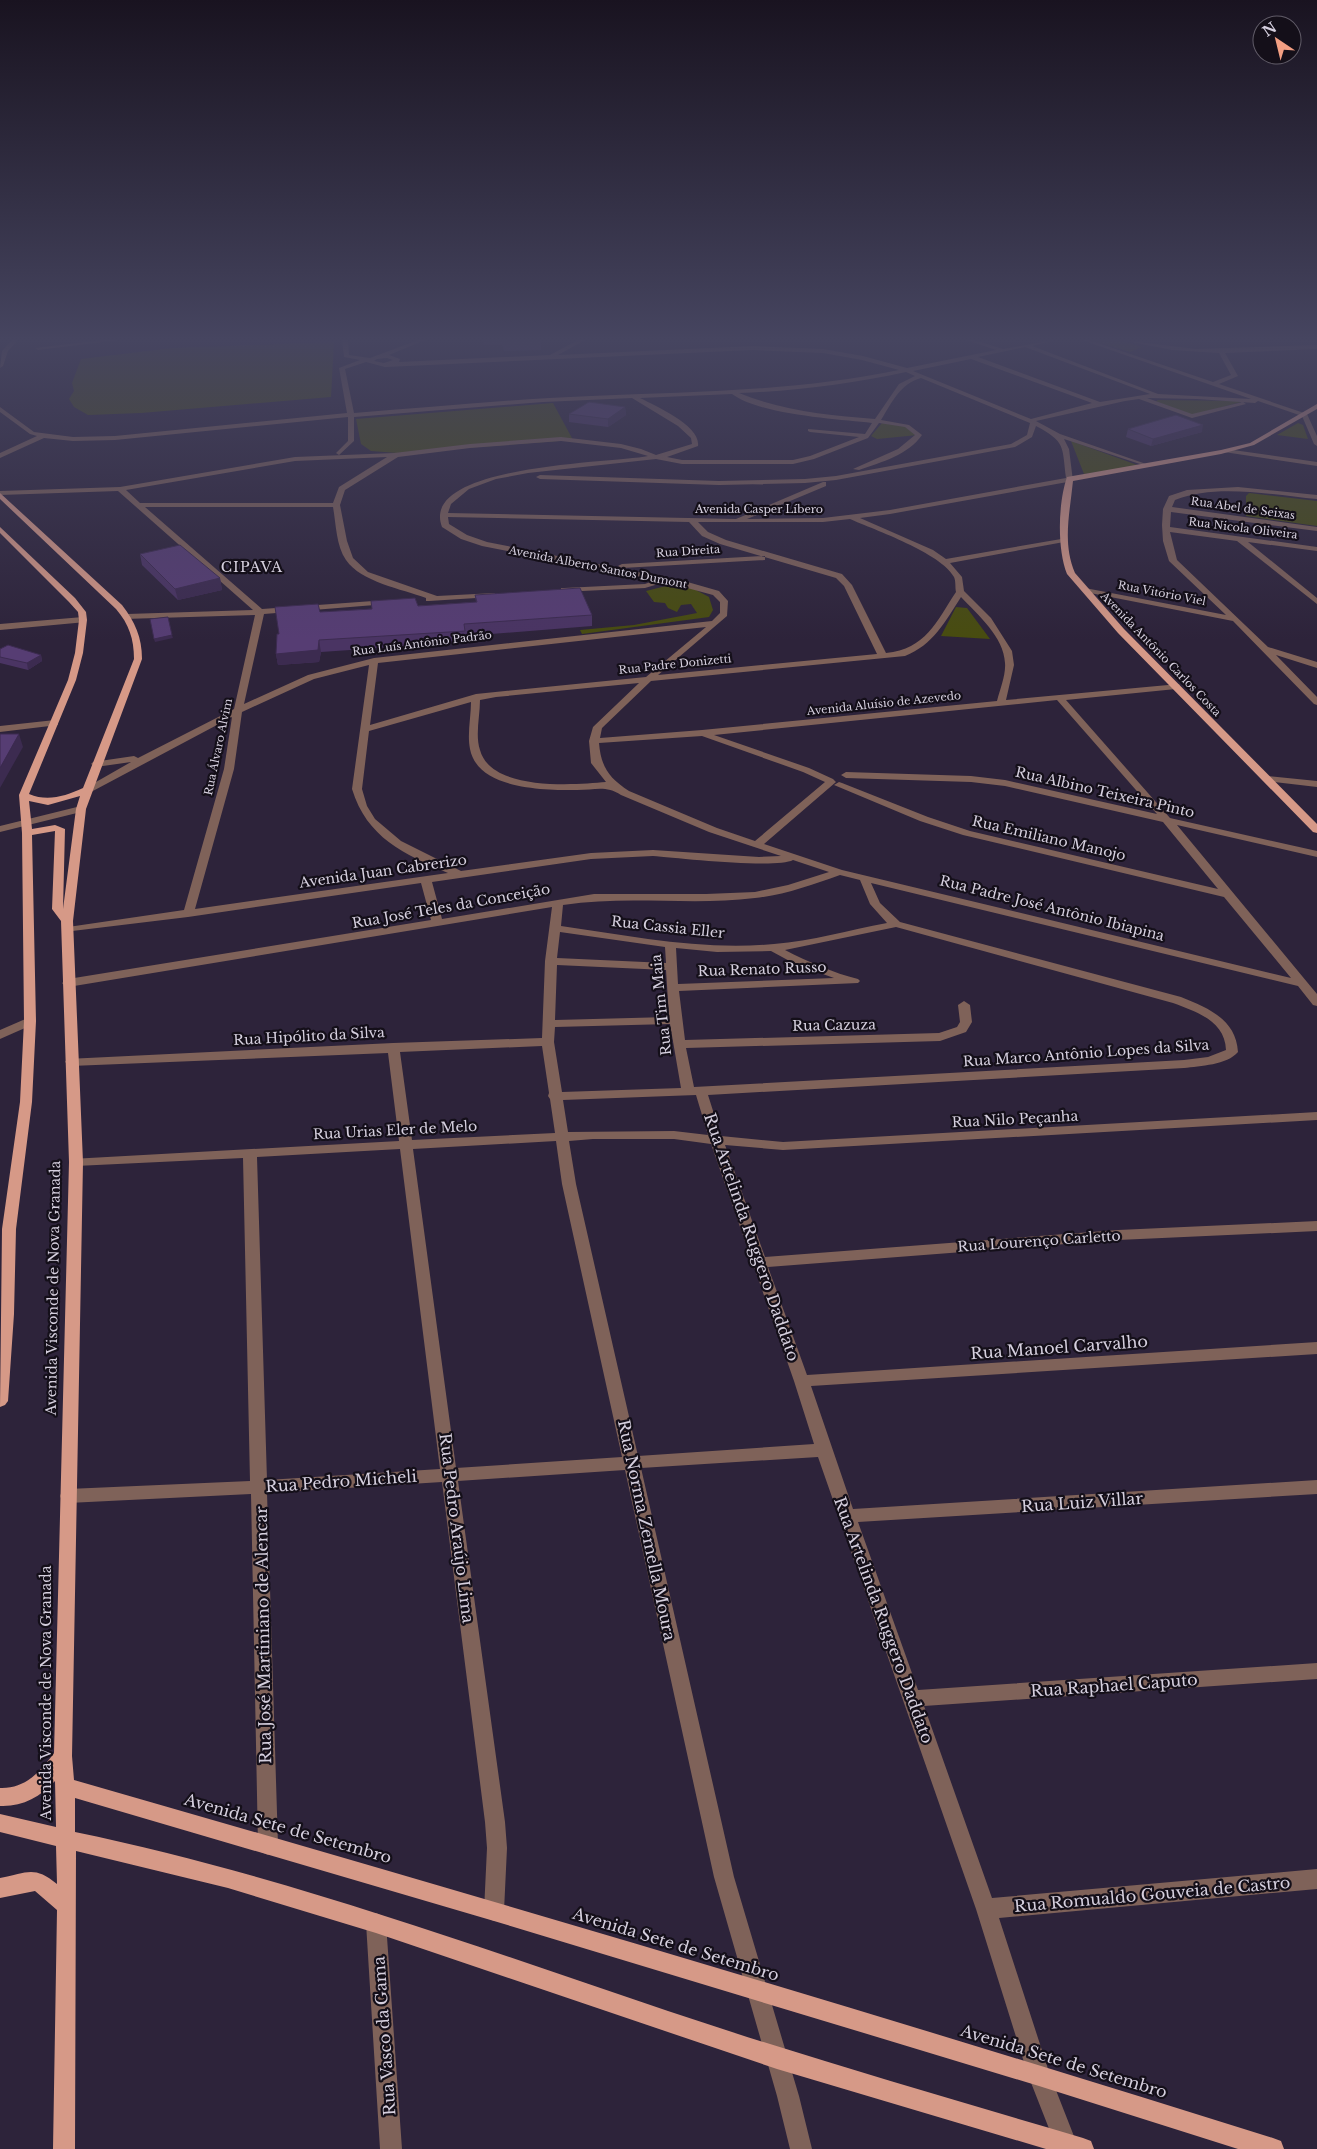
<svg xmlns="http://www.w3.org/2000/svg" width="1317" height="2149" font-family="'Libre Baskerville',serif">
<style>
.green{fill:#484c0f}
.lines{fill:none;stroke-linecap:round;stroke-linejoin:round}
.minor{fill:#7f6259;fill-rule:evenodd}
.major{fill:#d69987;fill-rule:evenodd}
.wall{fill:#4a3463}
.shaded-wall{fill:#3c2b50}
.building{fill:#563d73;stroke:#3c2b50}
.labels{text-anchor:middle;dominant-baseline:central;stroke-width:4.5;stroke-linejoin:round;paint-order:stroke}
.far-street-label{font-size:11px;fill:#d5cfde;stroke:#140f19}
.far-quarter-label{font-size:14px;letter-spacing:1px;fill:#d5cfde;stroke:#140f19}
.street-label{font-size:14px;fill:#d5cfde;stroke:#140f19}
.near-street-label{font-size:16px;fill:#d5cfde;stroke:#140f19}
</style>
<rect width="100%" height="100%" fill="#2d233a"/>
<path class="green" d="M1090 340H1118L1142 347 1130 352Z
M334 342 331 397 141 413 88 415 74 407 69 399 74 391 72 383 81 359 172 348Z
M1158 400 1245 401 1193 415 1154 403Z
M553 403 573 440 397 453 371 451 361 444 356 419Z
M882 423 904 426 918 435 877 439 871 436Z
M1298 423 1303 425 1308 439 1277 435Z
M1071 441 1140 466 1084 474Z
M1249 493 1317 501V526L1246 516V496Z
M674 584 694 589 709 597 713 610 709 617 582 634 580 630 634 625 697 613 691 604 681 605 677 612 668 608 665 603 654 602 646 591Z
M956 607 967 608 990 639 941 636Z"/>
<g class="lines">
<path class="minor" d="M12 340H18L8 351 3 366 0 368 2 351Z
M103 340H119L38 350 35 348Z
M342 340H348L349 355 370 358 418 340H425L389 355 400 359 399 362 550 355 578 340H585L558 355 753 346 823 349 863 356 907 368 996 350 966 340H974L1003 349 1055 340 1032 346 1158 394 1251 399 1082 340H1089L1213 382 1231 375 1219 353 1172 350 1121 340 1196 349 1317 345V349L1225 353 1238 376 1219 384 1307 414 1317 436V446L1314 444 1302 416 1258 401 1255 403 1197 399 1147 398 1192 414 1243 402 1246 404 1192 418 1139 399 1125 401 1036 421 1060 434 1149 465V467L1064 439 1069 449 1073 481 890 514 860 518 933 550 946 559 1067 538 1068 540 1064 542 950 563 962 577 964 591 991 618 1012 651 1014 665 1006 700 1179 684 1180 686 1176 689 1066 700 1170 818 1317 851V857L1177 825 1307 982 1317 994V1006L1313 1005 1298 986 871 883 880 903 900 922 1181 997C1208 1008 1236 1019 1238 1052 1227 1065 1200 1066 1184 1068L708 1095 721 1136 783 1142 1317 1112V1120L783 1150 725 1145 765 1257 1118 1230 1317 1221V1231L1118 1240 768 1267 807 1375 1317 1342V1354L811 1386 853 1509 1317 1480V1494L858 1522 918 1690 1317 1663V1679L924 1706 992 1898 1317 1869V1889L999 1918 1050 2075 1079 2149H1057L1028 2075 976 1909 818 1457 641 1468 734 1877 799 2096 812 2149H790L777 2096 714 1877 625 1470 458 1481 505 1822 507 1848 504 1911 501 1918 494 1921 487 1918 484 1911 487 1848 485 1822 442 1482 267 1493 278 1845 275 1852 268 1855 261 1852 258 1845 251 1494 68 1503 62 1501 60 1496 62 1491 68 1489 250 1481 243 1158 76 1166 69 1162 71 1159 399 1141 388 1053 71 1066 65 1062 67 1059 393 1043 542 1038 545 961 552 907 68 987 64 985 62 983 68 979 431 920 421 883 188 917 64 932 62 930 64 928 68 927 184 910 224 769 232 717 91 792H83L82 790 131 762 96 767 91 764 93 762 134 756 138 758 234 709 255 615 124 619V615L127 614 253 610 118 491 0 495V491L120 487 295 457 394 453 470 444 561 437 621 444 641 449 656 455 692 444 691 438 678 426 632 398 543 402 354 417V441L339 455 336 453 348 441V417L115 440 73 441 44 438 0 458V453L37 436 30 434 0 412V407L34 432 73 437 115 436 347 413 339 368 360 360 344 357ZM1025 347 1150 394 1100 402 978 357ZM753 350 823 353 862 360 899 370C798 391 694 392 591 396 512 399 433 407 354 413L345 369 366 362 385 367ZM387 358 393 360 384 363 374 361 377 359ZM971 359 1092 403 1031 419 913 371ZM906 372 915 376 899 384 875 419C828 415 783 411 739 393 795 391 851 384 906 372ZM921 378 1030 423 1027 435 1011 444 836 476 805 479 719 481 540 475 536 477 540 479 719 485 805 483 836 480 1015 447 1032 437 1036 426C1066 442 1062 446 1066 478L890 510 823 518 747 519 826 486V482H823L736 519 448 513 451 504 469 489 496 479 528 473 656 459 682 464H793L814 459 868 438 879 423 905 427 915 435 898 449 853 469 859 470C882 462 908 455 922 435L909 425 881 420C892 402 900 384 921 378ZM732 394C761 415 836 419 872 423L865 434 808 429V431L810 432 859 437 810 456 793 460H682L667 457 698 446C701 426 656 406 640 398ZM561 441 621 448 648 456C614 463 418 464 442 527L461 539 482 546 656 580 645 584 564 588H561V592L645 588 665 582 713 595 720 602V613L712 621 374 658 308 675 244 704 264 614 387 604 391 602 387 600 262 609 145 507H333C336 523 336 546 346 560 361 582 402 589 426 598V601H429L492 597H495V593L437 596 368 572 353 558 347 541 340 505 345 490 398 457 470 448ZM387 457 339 487 333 503H140L126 490 295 461ZM448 517 689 522 702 536 720 544 836 578 844 586 877 654 658 675 727 616 728 601 719 591 684 581 487 542 467 535 449 524ZM850 519C875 530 941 553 954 577 956 581 955 588 956 592 936 622 926 649 886 653L852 585 842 574 726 540 708 532 698 522H823ZM961 597C978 615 1004 637 1005 663 1006 675 1000 689 997 701L702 730 600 738 602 728 651 681 905 656C933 645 945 622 961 597ZM706 627 646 677 476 694 370 725 378 663ZM369 665 352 789C367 838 404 854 448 873L195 909 234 769 242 712 314 679ZM639 683 593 727 589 741 591 763 606 782C573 785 491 791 480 750 475 735 480 716 480 700L496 697ZM1057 700 1157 814 1005 780 971 776 846 772 841 775 846 778 971 782 1005 786 1163 822 1218 889 970 831 928 817 842 783 839 782 834 785 920 821 963 835 1224 897 1291 978 842 870 764 844 836 782 833 779 809 768 714 735ZM471 702C471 717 467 734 470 749 478 790 545 790 577 790 595 790 606 785 621 795L709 832 781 856 759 857 653 850 591 853 461 871 401 841 375 819 367 806 362 789 369 731ZM702 736 803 772 825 782 755 841 717 828 629 791C609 778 601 767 599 743ZM653 856C677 858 777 869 793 860L829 872 788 885 755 892 706 894H594L442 919 432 882 591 859ZM840 875 860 880 870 904 887 923C849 930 812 941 774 944 703 951 631 936 561 926L563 905C628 895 691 906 755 898 784 895 812 885 840 875ZM896 927 1173 1003C1197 1012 1225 1021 1226 1050L1208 1057 1184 1060 694 1087 686 1048 940 1041 966 1032 972 1022 970 1005 964 1001 958 1005 960 1022 957 1027 939 1033 685 1040 679 991 858 983 860 981 858 979C834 973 808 962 785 950ZM560 932 665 947 666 963 557 958ZM676 948 717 952 771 951 795 964 834 978 678 984ZM557 965 666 970 669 1017 555 1020ZM670 1024 681 1088 562 1092 554 1042 555 1027ZM542 1046 549 1093 548 1096 550 1099 555 1133 412 1140 400 1052ZM696 1095 708 1135 674 1131 568 1132 563 1100ZM593 1139H674L711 1144 794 1381 814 1444 638 1456 576 1184 569 1141ZM556 1141 562 1184 622 1457 456 1468 413 1149ZM400 1149 440 1469 267 1480 257 1157Z
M1226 449 1317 462V466L1224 452V450Z
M1238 487 1317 495V499C1273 495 1216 483 1175 500L1172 507 1317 527V531L1171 512 1170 527 1317 547V551L1248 542 1317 598V604L1237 541 1170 532 1177 560 1268 647 1317 662V668L1276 655 1317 697V705L1314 704 1233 621 1085 592 1081 590 1085 588 1226 615 1169 561 1163 541 1162 525 1163 509 1169 496 1187 490Z
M762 556H765V560L622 568 618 566 622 564Z
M83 617 86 618V622L0 630V624Z
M55 720 58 721V725L0 732V726Z
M1268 776 1317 781V787L1265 781V777Z
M81 806 85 807V811L0 832V826Z
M30 1017 36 1021 34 1024 0 1039V1030Z
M376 1913 383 1916 386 1923 402 2149H380L366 1923 369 1916Z"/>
<path class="major" d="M1317 404V409L1254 445 1221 454 1073 481C1070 512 1062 543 1075 573L1124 629 1317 824V833L1313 832 1118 633 1067 574C1057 549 1058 503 1067 477L1221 450 1250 443Z
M0 493 122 605C135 622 142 637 142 659L86 809 73 921 83 1162 72 1756 74 1780C475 1895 875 2013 1273 2138L1281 2141 1284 2149H1238L1039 2086 494 1921 75 1798V1832C278 1874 472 1945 668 2011 805 2057 944 2097 1083 2138L1091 2141 1094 2149H1046L777 2069 376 1933 228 1888 76 1851 75 2149H53L57 1910 35 1891 0 1898V1878C27 1873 34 1865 57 1884L56 1846 0 1832V1814L56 1827 55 1781C40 1797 22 1807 0 1806V1788C25 1789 40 1772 54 1753L69 1162 61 921 52 909 55 831 32 835 36 1021 32 1102 16 1229 14 1314 8 1401 5 1405 0 1407 2 1229 20 1102 24 1021 22 833 19 795 68 680 75 653 79 620 78 612 69 602 0 533V527L75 598 86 612 87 620 83 653 76 680 29 794C48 802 65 796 83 788L134 659C134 639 129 624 116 609L0 499ZM80 796 76 809 63 909 65 829 55 825 32 829 29 801 48 805Z"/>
</g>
<path class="wall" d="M482 340H541V350L504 351 502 345H484Z
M625 407 626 415 608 427 569 422V414Z
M1128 429 1202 432 1151 446 1126 437Z
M140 554 220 578 222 590 178 600 142 565Z
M475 595 592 615V626L466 636V642L321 652 319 662 278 665 276 654 279 634 320 612 476 602Z
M0 649 41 655 42 661 28 670 0 663Z"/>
<path class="shaded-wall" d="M625 407 626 415 608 427V419Z
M1203 425 1202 432 1151 446 1153 439Z
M220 578 222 590 178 600 175 589Z
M172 635 173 638 155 642 154 639Z
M319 640 321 652 319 662 278 665 276 654Z
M41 655 42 661 28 670 27 663Z
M19 734 23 747 0 788V768Z"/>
<path class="building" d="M503 340H541L503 341Z
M589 402 625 407 608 419 569 414Z
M1176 415 1203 425 1153 439 1128 429Z
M180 545 220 578 175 589 140 554Z
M580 588 592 615 464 624 465 631 319 640 318 650 276 654 277 634H279L275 607 318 604 320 612 372 609 371 601 415 598 418 606 477 602 475 595Z
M168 617 172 635 154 639 150 619Z
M8 645 41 655 27 663 0 657V649Z
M0 734H19L0 768Z"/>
<linearGradient id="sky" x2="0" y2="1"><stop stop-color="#191320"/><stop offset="0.53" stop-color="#464560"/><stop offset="1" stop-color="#464560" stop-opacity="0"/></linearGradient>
<rect width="1317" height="640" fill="url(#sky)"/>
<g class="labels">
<g class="far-street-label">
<text transform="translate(1243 508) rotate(8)">Rua Abel de Seixas</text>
<text x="759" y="509">Avenida Casper Líbero</text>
<text transform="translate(1243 528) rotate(7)">Rua Nicola Oliveira</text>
<text transform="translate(688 551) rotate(-4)">Rua Direita</text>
<text transform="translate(598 567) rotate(11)">Avenida Alberto Santos Dumont</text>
<text transform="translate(1162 593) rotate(11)">Rua Vitório Viel</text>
<text transform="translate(422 643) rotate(-7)">Rua Luís Antônio Padrão</text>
<text transform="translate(1161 654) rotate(46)">Avenida Antônio Carlos Costa</text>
<text transform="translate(675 664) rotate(-6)">Rua Padre Donizetti</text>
<text transform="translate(884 703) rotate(-6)">Avenida Aluísio de Azevedo</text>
<text transform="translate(218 747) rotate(-78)">Rua Álvaro Alvim</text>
</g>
<g class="far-quarter-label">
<text x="252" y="567">CIPAVA</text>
</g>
<g class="street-label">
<text transform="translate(1105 792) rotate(13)">Rua Albino Teixeira Pinto</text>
<text transform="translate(1049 838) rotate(13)">Rua Emiliano Manojo</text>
<text transform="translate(383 871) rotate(-8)">Avenida Juan Cabrerizo</text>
<text transform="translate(451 906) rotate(-10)">Rua José Teles da Conceição</text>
<text transform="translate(1052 908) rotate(14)">Rua Padre José Antônio Ibiapina</text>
<text transform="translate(668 927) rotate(6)">Rua Cassia Eller</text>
<text transform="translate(762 969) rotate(-2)">Rua Renato Russo</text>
<text transform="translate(661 1005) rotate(-96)">Rua Tim Maia</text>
<text transform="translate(834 1025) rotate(-1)">Rua Cazuza</text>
<text transform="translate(309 1036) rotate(-3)">Rua Hipólito da Silva</text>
<text transform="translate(1086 1053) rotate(-4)">Rua Marco Antônio Lopes da Silva</text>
<text transform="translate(1015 1119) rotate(-3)">Rua Nilo Peçanha</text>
<text transform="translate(395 1130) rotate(-3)">Rua Urias Eler de Melo</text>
<text transform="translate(1039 1241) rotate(-4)">Rua Lourenço Carletto</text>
<text transform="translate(53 1288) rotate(-89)">Avenida Visconde de Nova Granada</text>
<text transform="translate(46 1693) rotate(-90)">Avenida Visconde de Nova Granada</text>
</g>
<g class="near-street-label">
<text transform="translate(752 1237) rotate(71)">Rua Artelinda Ruggero Daddato</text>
<text transform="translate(1059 1347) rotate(-4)">Rua Manoel Carvalho</text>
<text transform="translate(341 1481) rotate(-4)">Rua Pedro Micheli</text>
<text transform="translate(1082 1502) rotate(-4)">Rua Luiz Villar</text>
<text transform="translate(457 1528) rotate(83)">Rua Pedro Araújo Lima</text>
<text transform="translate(647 1530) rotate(78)">Rua Norma Zemella Moura</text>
<text transform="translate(884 1620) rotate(70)">Rua Artelinda Ruggero Daddato</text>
<text transform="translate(263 1635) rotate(-91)">Rua José Martiniano de Alencar</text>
<text transform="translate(1114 1685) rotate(-4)">Rua Raphael Caputo</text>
<text transform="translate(288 1828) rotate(16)">Avenida Sete de Setembro</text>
<text transform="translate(1152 1894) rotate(-5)">Rua Romualdo Gouveia de Castro</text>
<text transform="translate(676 1944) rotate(17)">Avenida Sete de Setembro</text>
<text transform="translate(384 2036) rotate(-94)">Rua Vasco da Gama</text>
<text transform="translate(1064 2061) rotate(17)">Avenida Sete de Setembro</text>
</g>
</g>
<g transform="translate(1277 40) rotate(325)"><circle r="24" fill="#140f19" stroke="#615c68"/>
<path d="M0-4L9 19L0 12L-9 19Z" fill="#f39f83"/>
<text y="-8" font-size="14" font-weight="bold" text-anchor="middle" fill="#d5cfde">N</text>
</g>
</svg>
